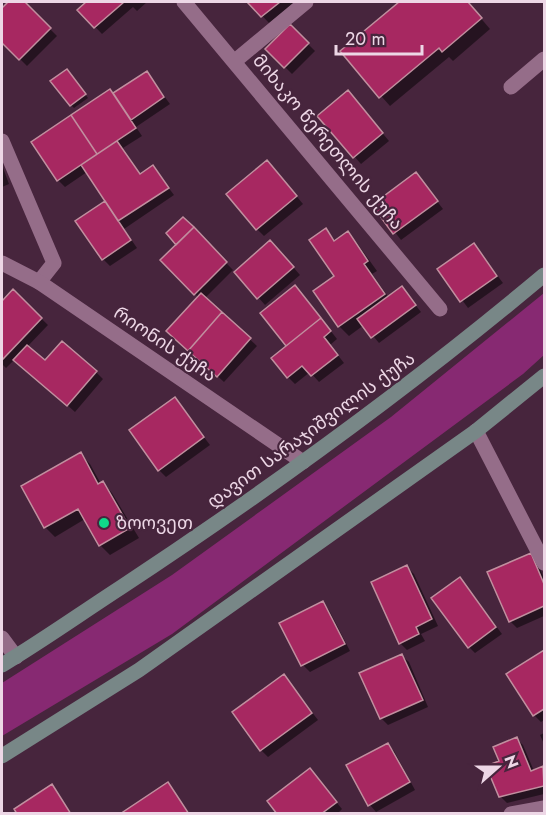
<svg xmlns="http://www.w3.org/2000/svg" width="546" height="815" font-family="Jost,'Noto Sans Georgian',sans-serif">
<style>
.green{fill:#872972}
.shadow{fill:#0007}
.building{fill:#a72861;stroke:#c18f9f;stroke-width:1.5}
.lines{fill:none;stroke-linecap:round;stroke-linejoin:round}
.service{stroke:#956d89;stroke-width:15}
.minor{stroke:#956d89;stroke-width:15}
.secondary{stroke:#788787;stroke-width:15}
.poi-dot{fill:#10d98a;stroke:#47253d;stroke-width:2}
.labels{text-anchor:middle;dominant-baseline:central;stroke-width:4.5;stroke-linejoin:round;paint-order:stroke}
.street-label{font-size:18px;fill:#edd7e6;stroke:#47253d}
.poi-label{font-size:18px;fill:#edd7e6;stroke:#47253d;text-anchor:start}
</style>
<rect width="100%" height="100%" fill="#47253d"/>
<path class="green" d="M544 293V355L523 374 172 634 2 736V683L172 575 391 417Z"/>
<path class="shadow" d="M10 2H23L57 36 27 66 2 41V10Z
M88 2H147L137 11 133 7 102 34 79 10Z
M249 2H295L269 23Z
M402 2H467L490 29 453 61 449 57 390 106 342 52Z
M290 26 315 51 292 74 267 49Z
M147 73 170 104 136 127 142 136 123 148 141 175 153 167 174 195 124 229 137 248 110 266 103 259 107 202 87 172 65 187 58 180 33 142 114 95Z
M70 74 88 98 74 108 71 105Z
M354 99 389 141 361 164 319 116Z
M2 165 9 184 2 187Z
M274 169 303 204 264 236 257 229Z
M416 174 443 209 401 240 374 205Z
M183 219 233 270 205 298 257 346 224 382 175 338 199 298 162 260 178 245Z
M325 230 336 241 347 233 357 243 377 271 372 274 389 298 402 288 421 312 379 343 364 325 349 336 339 326 336 276Z
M474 245 503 283 468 308 439 269Z
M277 248 300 275 265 305 236 272Z
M13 291 48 325 27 347 45 362 96 372 103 379 75 412 15 359 6 368 2 364V303Z
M302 294 337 339 330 345 344 363 319 382 310 372 295 384 288 377V346L262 313Z
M175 399 210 445 166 477 159 470Z
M80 454 90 464 101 484 103 483 112 493 139 538 110 555 100 545 85 519 55 537 45 527Z
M530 555 537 562 544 578V616L517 628 510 621Z
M407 567 414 574 438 626 421 634 425 641 407 650 400 643Z
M466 586 502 634 475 653 469 647Z
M322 603 329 610 350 651 310 672 303 665Z
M544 652V720L541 722 534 715 509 675Z
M402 656 409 662 428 707 388 725 381 718Z
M284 676 318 720 268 757 261 750Z
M544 733V744L540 735Z
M516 738 523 745 534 771 542 768 544 770V794L507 803 500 796 501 762Z
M387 744 394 751 415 790 376 812 370 805Z
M310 770 342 809 337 814H279Z
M168 784 190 814H123Z
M52 786 72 814H19Z"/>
<path class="building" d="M8 2H25L51 28 19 60 2 43V8Z
M86 2H124L94 28 77 10Z
M247 2H280L261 17Z
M399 2H468L482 18 442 52 439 48 379 98 340 51Z
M290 24 309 43 284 68 265 49Z
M67 69 86 94 70 106 50 81Z
M147 71 164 97 131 120 113 93Z
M110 89 136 128 97 154 71 115Z
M348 90 383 133 353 158 317 116Z
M71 115 97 154 57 181 31 142Z
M117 141 140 174 153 165 169 188 118 221 81 165Z
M267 160 297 196 256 230 226 194Z
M416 172 438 201 393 234 372 205Z
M105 201 131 240 102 260 75 221Z
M183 217 194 227 176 245 166 233Z
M194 227 227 262 194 295 160 260Z
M326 228 334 241 348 231 368 261 364 264 385 294 338 327 313 291 334 276 309 240Z
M270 240 294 267 257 299 234 272Z
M474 243 497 276 460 302 437 269Z
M295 285 321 318 286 346 260 313Z
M402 286 416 305 371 338 357 319Z
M13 289 42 318 2 360V301Z
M201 293 222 312 188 351 166 331Z
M222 312 251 338 217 377 188 351Z
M321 318 331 331 324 337 338 355 311 376 302 366 287 378 271 358Z
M62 341 97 371 67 406 13 360 27 345 45 360Z
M175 397 204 437 158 471 129 430Z
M81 452 98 484 103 481 130 528 99 546 78 509 44 528 21 486Z
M531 553 544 584V606L509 622 487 572Z
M407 565 432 619 416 627 419 634 399 644 371 582Z
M460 577 496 627 468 648 431 598Z
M323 601 345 644 301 666 279 623Z
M544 650V709L533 716 506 674Z
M402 654 423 700 380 719 359 673Z
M284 674 312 713 260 751 232 712Z
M517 737 531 771 543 766 544 786 499 797 486 766 499 761 493 747Z
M388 743 410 782 368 806 346 765Z
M310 768 337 802 321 814H277L267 801Z
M168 782 189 814H120Z
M52 784 71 814H17L14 809Z"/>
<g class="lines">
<path class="service" d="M511 87 544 59
M2 141 54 263 39 282"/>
<path class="minor" d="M184 2 440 309
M235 61 306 2
M2 263 39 282 303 462
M476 431 544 563
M2 638 16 657
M511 814 544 808"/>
<path class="secondary" d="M2 665C42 641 80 614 120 588 267 491 409 388 544 275
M2 756 139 670 476 431 544 376"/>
</g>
<circle class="poi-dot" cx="104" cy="523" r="6"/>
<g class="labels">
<g class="street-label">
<text transform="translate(328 142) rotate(50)">მიხაკო წერეთლის ქუჩა</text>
<text transform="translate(165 344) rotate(34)">რიონის ქუჩა</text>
<text transform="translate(311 430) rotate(-36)">დავით სარაჯიშვილის ქუჩა</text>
</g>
<g class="poi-label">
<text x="116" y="523">ზოოვეთ</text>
</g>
</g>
<rect width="546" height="815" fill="none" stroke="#edd7e6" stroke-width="6"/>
<g transform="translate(498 767) rotate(69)" stroke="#47253d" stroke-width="4.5" paint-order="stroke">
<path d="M0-4.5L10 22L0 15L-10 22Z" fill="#edd7e6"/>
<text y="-9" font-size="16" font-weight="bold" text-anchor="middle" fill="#edd7e6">N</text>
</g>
<path d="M336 45v9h86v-9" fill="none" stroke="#edd7e6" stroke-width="3"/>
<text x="345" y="45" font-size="18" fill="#edd7e6" stroke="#47253d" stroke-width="4.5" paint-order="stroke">20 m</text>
</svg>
